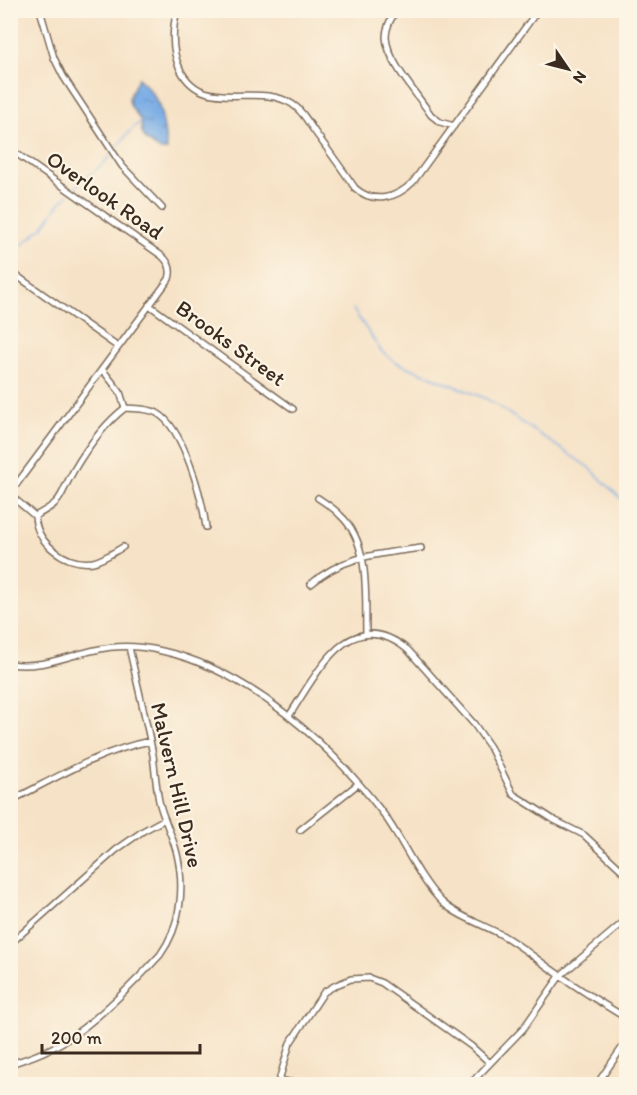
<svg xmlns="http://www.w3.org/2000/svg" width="637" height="1095" font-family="Itim,sans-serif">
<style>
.water{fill:url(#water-ripples);stroke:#5a6b82;stroke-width:1.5}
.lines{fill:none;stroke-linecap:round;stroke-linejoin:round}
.stream{stroke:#78ace5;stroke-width:1.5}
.minor-casing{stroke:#7c6a59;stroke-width:8}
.minor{stroke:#fff;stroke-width:5}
.labels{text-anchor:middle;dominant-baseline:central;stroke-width:4.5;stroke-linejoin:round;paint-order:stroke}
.street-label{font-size:22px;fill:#3b2a1e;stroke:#fcf5e5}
</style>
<defs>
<pattern id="water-ripples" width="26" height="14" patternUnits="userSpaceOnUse" patternTransform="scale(1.5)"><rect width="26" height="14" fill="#78ace5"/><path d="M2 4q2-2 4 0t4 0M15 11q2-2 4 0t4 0" fill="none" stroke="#648cb9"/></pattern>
</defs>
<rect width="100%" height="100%" fill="#fcf5e5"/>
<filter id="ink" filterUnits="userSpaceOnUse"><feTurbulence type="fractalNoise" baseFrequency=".0167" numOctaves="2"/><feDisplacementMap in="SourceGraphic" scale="12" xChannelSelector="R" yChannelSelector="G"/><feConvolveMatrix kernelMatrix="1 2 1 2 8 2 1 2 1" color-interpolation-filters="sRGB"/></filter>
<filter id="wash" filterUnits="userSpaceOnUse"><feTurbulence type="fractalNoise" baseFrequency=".008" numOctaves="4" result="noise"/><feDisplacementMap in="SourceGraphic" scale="24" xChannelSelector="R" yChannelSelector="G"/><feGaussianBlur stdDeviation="1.35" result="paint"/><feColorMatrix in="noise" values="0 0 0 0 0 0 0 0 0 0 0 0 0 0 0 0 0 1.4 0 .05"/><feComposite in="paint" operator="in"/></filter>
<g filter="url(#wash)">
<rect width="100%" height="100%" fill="#f6e2c6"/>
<path class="water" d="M138 78C164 100 162 119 167 150H160L146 140 142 133 141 121 130 105 129 98Z"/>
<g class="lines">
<path class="stream" d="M72 190 104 163 130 131 141 121
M10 255 43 227 60 203 69 194
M353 309 381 351 395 362 487 399 591 469 626 504"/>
</g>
</g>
<g filter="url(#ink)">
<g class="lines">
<defs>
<path id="minor" d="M40 10 54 58 63 76 122 166 162 208
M177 10C172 30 171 50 180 69 203 116 257 81 292 104 302 110 308 122 315 132 329 151 342 169 355 188 374 205 397 198 413 182L538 10
M396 10C391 19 386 27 386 37 387 61 418 95 431 115L440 122 454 126
M10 149 162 256C170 263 172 270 169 279L10 493
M10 271 118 347
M149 305 293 409
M102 369 120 392 125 408
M10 495 35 516C36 543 66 566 93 562 103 560 114 552 123 547
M318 498C325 503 334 508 340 515 371 543 365 597 366 635
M35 516C66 500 58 497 74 470 87 448 104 424 125 408 135 409 148 408 157 413 184 428 202 498 206 527
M311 584C344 555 380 554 421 548
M10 664C40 669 67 656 95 650 116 645 141 646 162 651 248 670 330 744 382 812 403 840 418 878 442 902 457 916 484 925 502 935 521 946 539 961 558 974 580 990 603 1004 626 1018
M289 716C317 674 349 602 408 650L474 724 490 747 513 794 554 820 584 835 626 874
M10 801C56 778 100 751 150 741
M300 830 358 784
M10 944 116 850 143 831 165 819
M10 1064C30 1058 49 1051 66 1040 97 1021 135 982 160 955 181 926 185 888 177 854 173 836 163 819 159 801 156 786 155 771 153 755 146 719 137 683 129 647
M279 1080 298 1084
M278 1084 290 1043 324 992 336 985 351 979 369 978 382 983 471 1046 490 1063
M470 1084 523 1029 560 976 626 920
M597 1084 626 1042"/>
</defs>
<use href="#minor" class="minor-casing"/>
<use href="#minor" class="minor"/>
</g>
</g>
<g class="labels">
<g class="street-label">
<text transform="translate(105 195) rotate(35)">Overlook Road</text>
<text transform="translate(231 343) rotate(36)">Brooks Street</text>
<text transform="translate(177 785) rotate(77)">Malvern Hill Drive</text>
</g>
</g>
<rect width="637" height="1095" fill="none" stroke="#fcf5e5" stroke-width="36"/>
<g transform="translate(568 69) rotate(125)" stroke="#fcf5e5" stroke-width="4.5" paint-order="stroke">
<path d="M0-4.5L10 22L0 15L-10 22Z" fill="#3b2a1e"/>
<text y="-9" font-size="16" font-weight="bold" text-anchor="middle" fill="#3b2a1e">N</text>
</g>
<path d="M42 1044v9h158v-9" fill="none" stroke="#3b2a1e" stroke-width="3"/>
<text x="51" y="1044" font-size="18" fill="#3b2a1e" stroke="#fcf5e5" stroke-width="4.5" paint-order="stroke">200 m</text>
</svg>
